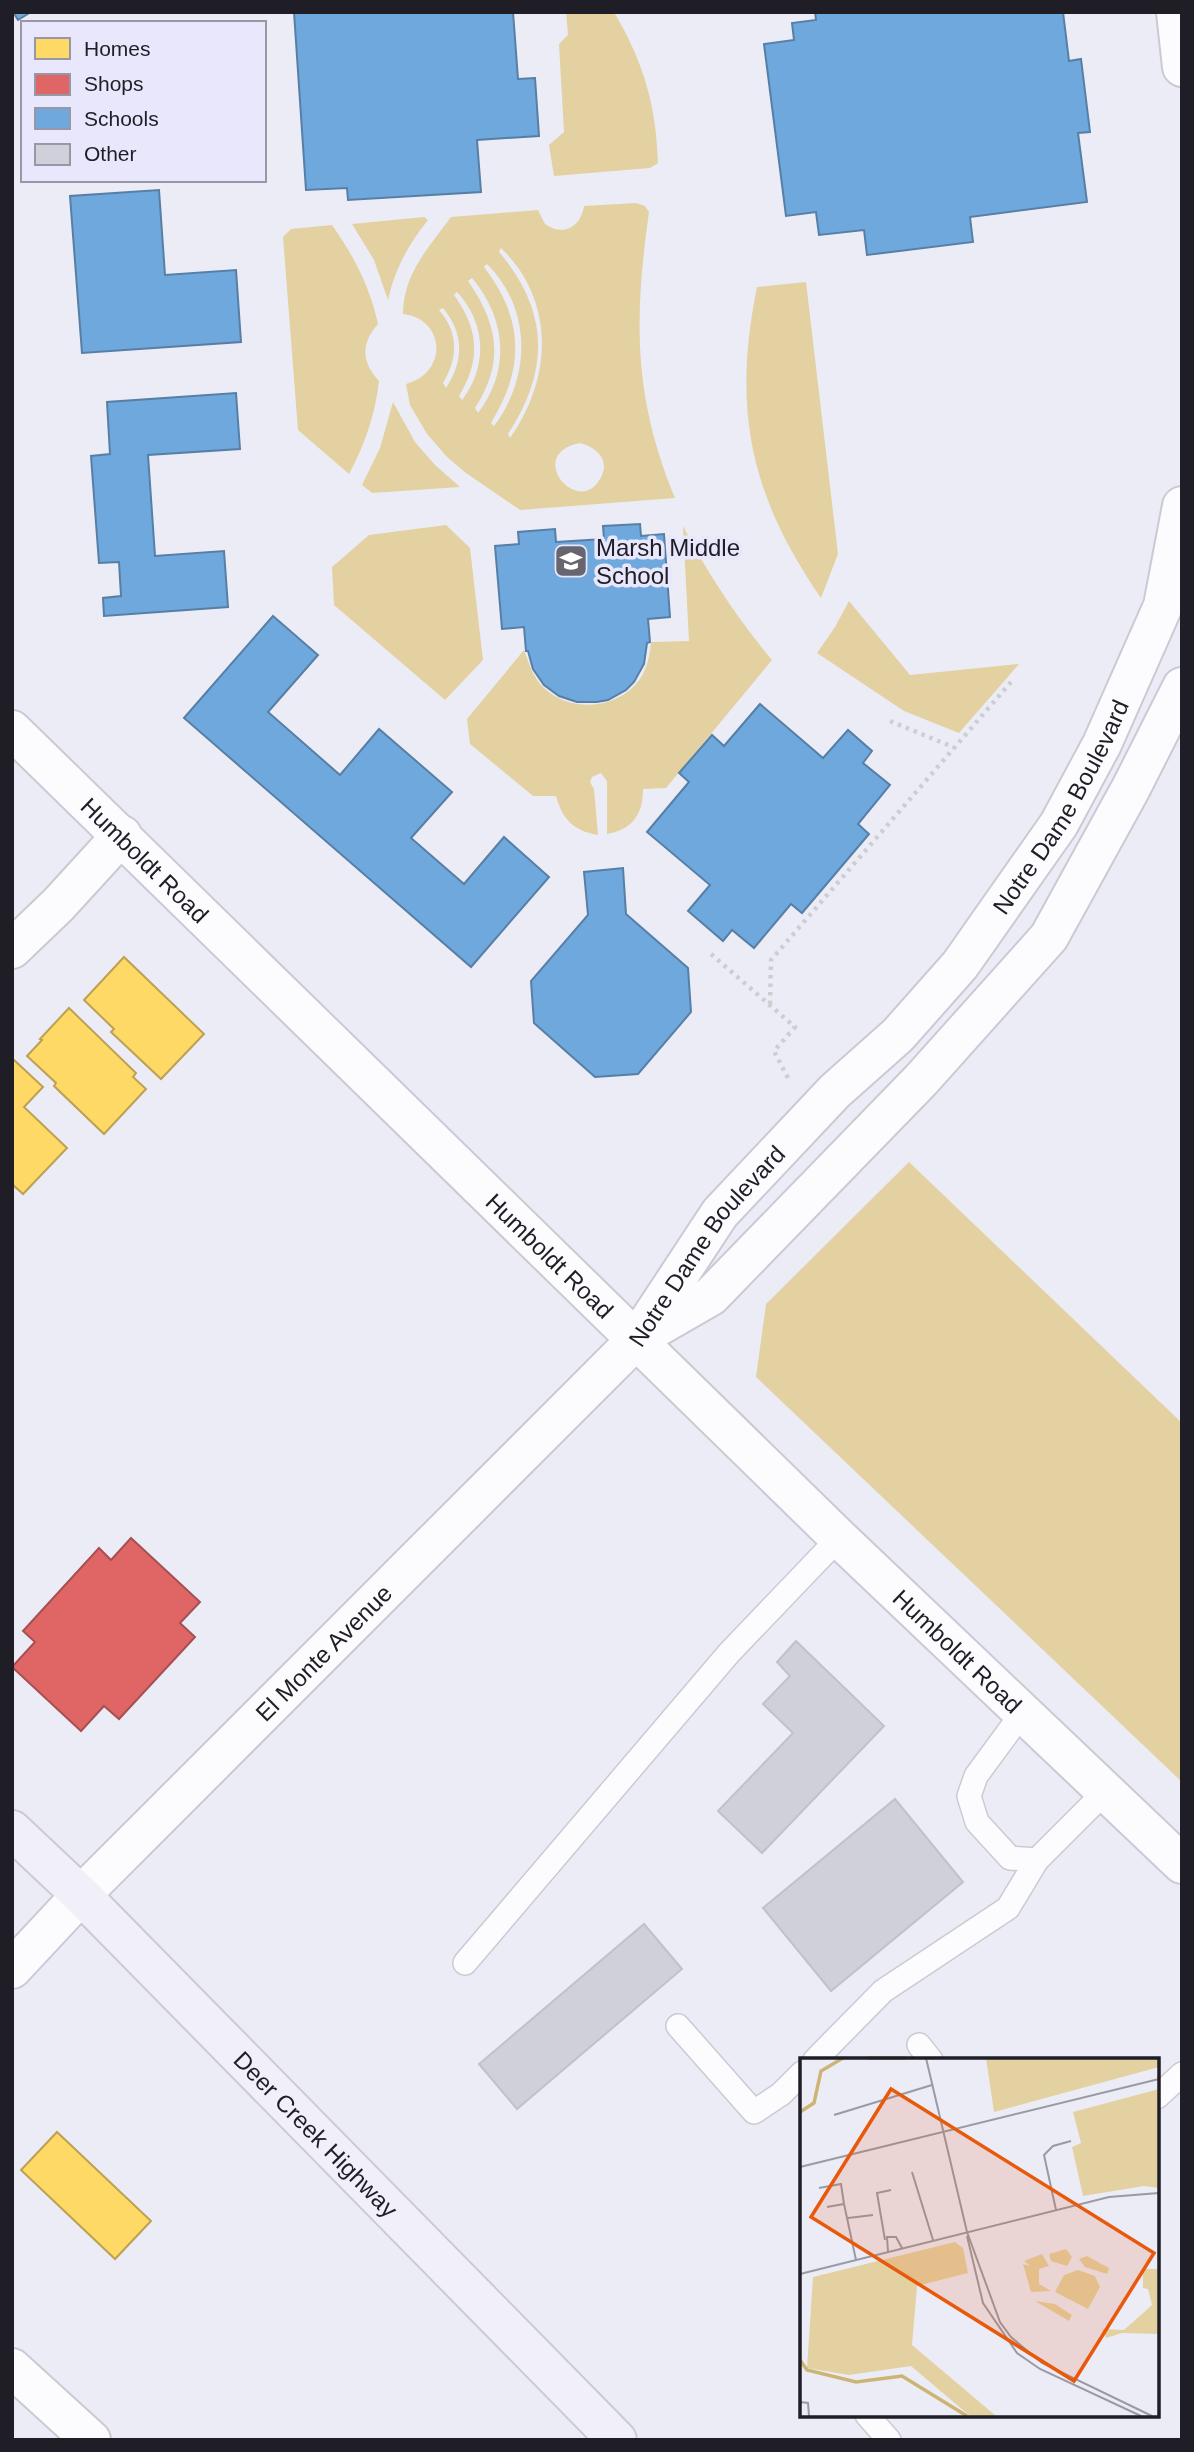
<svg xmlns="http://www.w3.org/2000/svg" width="1194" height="2452" font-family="Helvetica,sans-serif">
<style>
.green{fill:#e3d1a2;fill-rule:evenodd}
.homes{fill:#ffd966;stroke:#bca153;stroke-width:2}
.shops{fill:#e06666;stroke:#a65053;stroke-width:2}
.schools{fill:#6fa8dc;stroke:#577fa6;stroke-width:2}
.building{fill:#d0d0da;stroke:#c1c1ca;stroke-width:2}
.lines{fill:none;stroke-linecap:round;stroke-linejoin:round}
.service-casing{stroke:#cbcad4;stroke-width:26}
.minor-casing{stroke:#cbcad4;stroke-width:42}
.primary-casing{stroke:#cbcbd1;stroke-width:42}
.path{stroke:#ceced2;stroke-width:4.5;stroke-dasharray:3.5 5;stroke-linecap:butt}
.service{stroke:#fcfcfe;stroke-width:23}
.minor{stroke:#fcfcfe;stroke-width:38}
.primary{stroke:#f1f0f8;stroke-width:38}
.labels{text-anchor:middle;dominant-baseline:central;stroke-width:7;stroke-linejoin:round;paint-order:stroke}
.poi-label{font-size:24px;fill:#1f1e27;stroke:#e8e7fc;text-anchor:start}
.street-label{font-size:24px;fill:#1f1e27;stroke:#e8e7fc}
.inset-river{fill:none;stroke:#ccb573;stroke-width:3.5}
.inset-road{fill:none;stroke:#9a9aa4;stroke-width:2}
.view{fill:#e8590c;fill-opacity:0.15;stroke:#e8590c;stroke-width:3.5}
.inset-edge{fill:none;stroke:#1f1e27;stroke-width:3.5}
</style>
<rect width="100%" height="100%" fill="#ececf7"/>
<path class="green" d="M566 12H614C644 63 656 105 658 163L650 168 554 176 549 145 564 132 559 44 568 35Z
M636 203 645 206 649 212C634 319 633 396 675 498L520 510 466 473 447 457 427 434 410 405 406 384C448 373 446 319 403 314 403 274 429 247 451 217L538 210 545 224C563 237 581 227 584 206ZM501 248C556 301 552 379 510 438L508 434C550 370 549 311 499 252ZM487 264C532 309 531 377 494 426L491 423C525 368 524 319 484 267ZM472 278C506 318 511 370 478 413L475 408C505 362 498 324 468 281ZM457 292C486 323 488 366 462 400L459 396C481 359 479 330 454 295ZM443 308C464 333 464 361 446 388L443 383C458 358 459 333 439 310ZM580 443C597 447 611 461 600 479 578 518 524 454 580 443Z
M424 217 428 220C408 245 395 269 388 300L374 260 352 224Z
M332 225C354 256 370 287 378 324 361 343 361 362 379 381 375 415 365 444 349 474L298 430 283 237 291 229Z
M806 282 838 554 821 598C750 495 732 410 757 287Z
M393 402 415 442 435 465 460 487 372 493 362 485 380 448Z
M446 525 470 548 483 660 445 700 334 605 332 567 369 535Z
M683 526C708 574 737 618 772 660L666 788 643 789C643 814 633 829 607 834V781L601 773 592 777 590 782 594 789 598 835C574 831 562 819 556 796H533L470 744 467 719 524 650C529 663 533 678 544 688 573 715 623 709 643 674 648 664 650 654 651 642L689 641Z
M849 601 910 675 1019 664 959 733 904 711 817 653 835 627Z
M909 1162 1182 1423V1782L756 1377 766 1304Z"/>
<path class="homes" d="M124 957 204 1034 161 1079 111 1032 114 1029 84 1000Z
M69 1008 136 1073 133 1077 146 1089 104 1134 54 1086 56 1083 27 1056 42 1040 40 1039Z
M13 1059 43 1087 24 1107 67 1148 23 1194 12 1184Z
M57 2132 151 2221 115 2259 21 2170Z"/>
<path class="shops" d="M131 1538 200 1602 180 1623 195 1637 119 1719 104 1706 81 1731 12 1667 35 1642 23 1631 99 1548 111 1560Z"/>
<path class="schools" d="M13 12H31L18 20Z
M294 12H513L518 79 535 78 539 136 477 140 481 192 348 200 347 188 306 190Z
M815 12H1063L1069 61 1081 59 1090 132 1078 133 1087 202 970 217 973 242 867 255 864 230 819 235 816 212 786 216 764 44 794 40 792 23 816 20Z
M159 190 165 275 236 270 241 342 82 353 70 196Z
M236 393 240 449 148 455 155 556 224 551 228 607 104 616 103 598 121 596 119 562 99 563 91 456 110 454 107 402Z
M640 524 641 536 664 534 670 617 648 619 650 642 647 643 644 664 634 682 626 690 608 700 597 702H577L559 696 544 685 533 669 528 651H526L524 627 502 629 495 546 519 544 518 532 555 529 556 542 604 539 603 526Z
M273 616 318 655 268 712 340 775 379 729 452 792 411 838 464 884 504 837 549 877 471 967 184 718Z
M760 704 823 758 848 730 872 751 863 763 890 785 858 824 869 834 802 913 791 904 754 948 732 930 723 941 688 911 710 885 647 832 689 782 679 773 712 735 724 746Z
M623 868 626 914 688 968 691 1012 638 1074 595 1077 534 1023 531 981 588 915 584 872Z"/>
<path class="building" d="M796 1641 884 1726 762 1853 718 1811 793 1733 763 1704 790 1676 777 1662Z
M895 1799 963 1882 831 1991 763 1908Z
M644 1924 682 1969 517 2109 479 2064Z"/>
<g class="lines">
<defs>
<path id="service" d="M1023 1712 976 1776 969 1796 977 1822 1010 1858 1037 1860 1106 1791
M465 1963 729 1653 839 1538
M678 2026 754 2112 781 2094 802 2073
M919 2045 931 2060
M815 2060 883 1991 1008 1908 1037 1860
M1157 2097 1182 2074
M867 2415 889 2440"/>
<g id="minor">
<path d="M1176 12 1182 67"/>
<path id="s1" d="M12 730 839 1538 1182 1864"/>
<path d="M12 949 58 905 122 835"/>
<path d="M645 1334 711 1296 921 1080 1049 937 1131 788 1182 687"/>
<path id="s2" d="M12 1969 81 1895 637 1339 720 1213 835 1091 898 1035 960 965 1059 824 1102 744 1163 606 1182 506"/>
<path d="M12 2368 91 2440"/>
</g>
<g id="primary">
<path id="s3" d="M12 1830 81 1895 617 2440"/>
</g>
</defs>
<use href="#service" class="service-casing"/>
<use href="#minor" class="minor-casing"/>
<use href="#primary" class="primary-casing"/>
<path class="path" d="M890 721 953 747
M711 954 795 1027 774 1051 790 1082
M770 1004 771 960 1011 682"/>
<use href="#service" class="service"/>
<use href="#minor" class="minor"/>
<use href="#primary" class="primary"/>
</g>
<defs>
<symbol id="school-square" viewBox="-11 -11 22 22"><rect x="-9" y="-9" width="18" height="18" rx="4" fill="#676670" stroke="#e8e7fc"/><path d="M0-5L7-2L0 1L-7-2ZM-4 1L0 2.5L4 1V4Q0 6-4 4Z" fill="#fff"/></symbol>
</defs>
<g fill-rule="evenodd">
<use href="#school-square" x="552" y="542" width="38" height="38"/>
</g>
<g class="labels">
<g class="poi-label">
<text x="596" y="547">Marsh Middle<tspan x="596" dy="28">School</tspan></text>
</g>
<g class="street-label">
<text stroke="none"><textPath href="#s2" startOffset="1572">Notre Dame Boulevard</textPath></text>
<text stroke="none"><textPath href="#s1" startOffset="186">Humboldt Road</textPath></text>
<text stroke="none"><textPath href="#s2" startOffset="1004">Notre Dame Boulevard</textPath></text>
<text stroke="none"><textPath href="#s1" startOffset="752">Humboldt Road</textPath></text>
<text stroke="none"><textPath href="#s1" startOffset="1320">Humboldt Road</textPath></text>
<text stroke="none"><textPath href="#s2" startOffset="444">El Monte Avenue</textPath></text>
<text stroke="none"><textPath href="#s3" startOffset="430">Deer Creek Highway</textPath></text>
</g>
</g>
<g transform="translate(800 2058)">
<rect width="359" height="359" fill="#ececf7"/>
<path d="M186 0H359V9L194 54ZM359 31V130L344 128 283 138 272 89 281 85 273 54ZM155 184 163 190 168 215 117 228 112 287 196 358H170L111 308 49 317 7 310 13 219ZM266 191 272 199 267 208 251 203 249 196ZM242 196 249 208 239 211V226L251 233 231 234 223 206 230 208 224 203ZM287 198 309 210 307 216 285 209 279 201ZM343 211H359V276L322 275 306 280 302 271 324 272 352 247 348 231 343 230ZM278 212 295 218 300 229 288 251 255 234 264 217ZM235 243 255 246 272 257 269 263Z" fill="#e3d1a2"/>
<path class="inset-river" d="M68 0H105M0 54 14 45 21 13 43 0M0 302 7 312 56 324 102 318 167 358"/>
<path class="inset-road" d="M126 0 167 174 200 264 211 279 242 305 352 358M34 57 132 27M0 109 359 21M112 114 133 182M19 130 41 126 44 146M27 149 44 146 56 202M256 152 244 97 253 88 271 83M48 160 73 157M167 178 183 245 217 295 240 311 341 358M85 182 77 135 91 132M88 194 87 179H96L102 190M0 216 309 139 359 135M0 344 8 345 9 358"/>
<path class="view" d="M91 31 354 195 274 323 11 159Z"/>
<rect width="359" height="359" class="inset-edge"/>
</g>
<rect width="1194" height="2452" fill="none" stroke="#1f1e27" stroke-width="28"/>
<rect x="21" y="21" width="245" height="161" fill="#e8e7fc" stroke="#9897a7" stroke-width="2"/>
<rect x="35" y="38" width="35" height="21" fill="#ffd966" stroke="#9897a7" stroke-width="2"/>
<text x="84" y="56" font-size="21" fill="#1f1e27">Homes</text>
<rect x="35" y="74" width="35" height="21" fill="#e06666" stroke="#9897a7" stroke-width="2"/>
<text x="84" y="91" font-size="21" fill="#1f1e27">Shops</text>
<rect x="35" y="108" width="35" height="21" fill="#6fa8dc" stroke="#9897a7" stroke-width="2"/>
<text x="84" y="126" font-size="21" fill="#1f1e27">Schools</text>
<rect x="35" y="144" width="35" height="21" fill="#d0d0da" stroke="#9897a7" stroke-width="2"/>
<text x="84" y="161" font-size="21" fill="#1f1e27">Other</text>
</svg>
